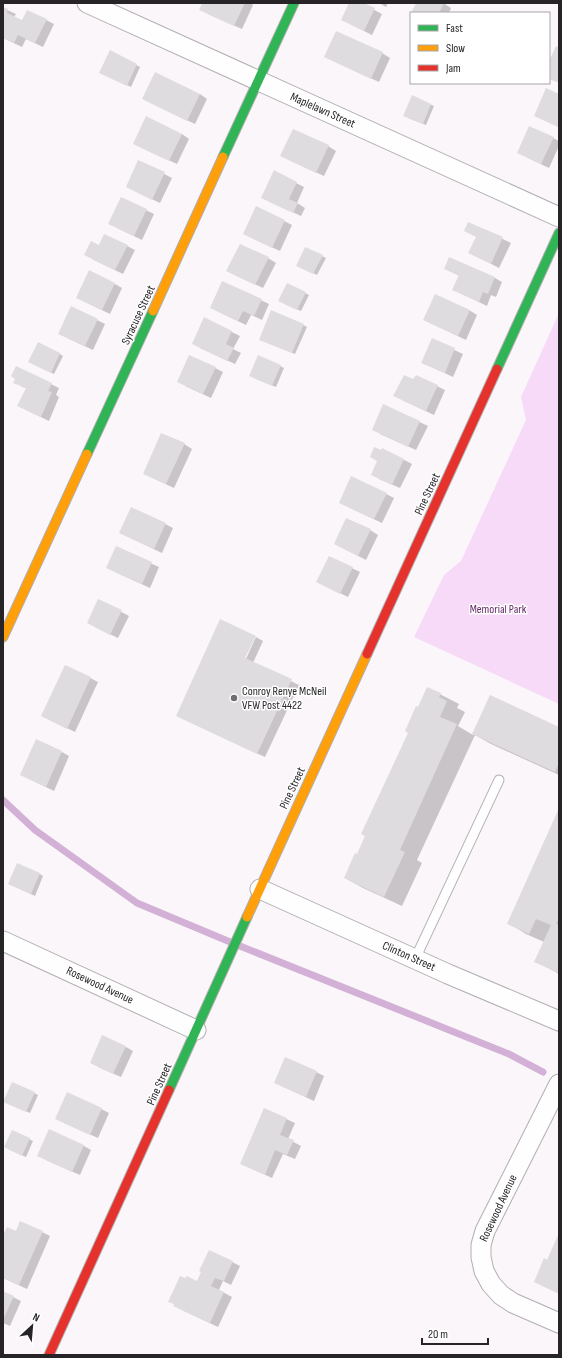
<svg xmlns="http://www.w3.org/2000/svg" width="562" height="1358" viewBox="0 0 562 1358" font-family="'Sofia Sans Condensed',sans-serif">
<rect width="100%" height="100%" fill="#faf6fa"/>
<!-- green -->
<polygon fill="#f7daf8" points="559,313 559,704 414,637 444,575 461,561 526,420 521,397"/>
<!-- shadow -->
<g fill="#0003">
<polygon points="203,3 251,3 253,5 242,29 208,14"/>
<polygon points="351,3 361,3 382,14 372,35 350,24"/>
<polygon points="379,3 388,3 386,7"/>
<polygon points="417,3 443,3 451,8 449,13 412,13"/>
<polygon points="3,8 16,14 14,17 23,22 46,20 54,24 43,47 26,39 22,47 3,38"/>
<polygon points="110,52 140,67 131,87 104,74"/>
<polygon points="382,53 390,58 379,82 325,57"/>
<polygon points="200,94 207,99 195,124 151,103"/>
<polygon points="412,97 434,106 426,125 408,118"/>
<polygon points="182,134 189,139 177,164 142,148"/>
<polygon points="553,138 559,141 559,146 549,168 526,157"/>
<polygon points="328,146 336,151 324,176 289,160"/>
<polygon points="139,161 172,178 160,203 135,191"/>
<polygon points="274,172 304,187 297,203 305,208 301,216 270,202"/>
<polygon points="121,198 154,214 142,240 117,228"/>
<polygon points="284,221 292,225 280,251 252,238"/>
<polygon points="469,223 511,243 499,268 470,253 477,237"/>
<polygon points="99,246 127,246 135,250 123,274 92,259"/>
<polygon points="322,256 326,258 317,275 301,267"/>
<polygon points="268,258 276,263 263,288 235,275"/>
<polygon points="445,269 495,278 502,282 496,297 491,295 487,306 454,290 460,276"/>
<polygon points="223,282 269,304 262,320 251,315 246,325 219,312"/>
<polygon points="115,284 122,288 110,314 85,302"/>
<polygon points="305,293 309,295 301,311 283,303"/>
<polygon points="469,310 477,315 466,340 424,320"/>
<polygon points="205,319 240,336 233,349 241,353 235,364 200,348"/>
<polygon points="97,320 105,324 93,350 67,338"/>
<polygon points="303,325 307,327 295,354 264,341"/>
<polygon points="433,340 463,354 453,377 423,363"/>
<polygon points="60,354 63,356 54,374 33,364"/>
<polygon points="280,366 284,368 276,387 254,378"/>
<polygon points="16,367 59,388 56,395 59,397 49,421 26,410 27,388 22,387"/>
<polygon points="215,368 223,372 211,398 185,386"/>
<polygon points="416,376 445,390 434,415 402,400"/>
<polygon points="384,405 428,426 416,450 380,434"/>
<polygon points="184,444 192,449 174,488 144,474"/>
<polygon points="383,449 412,464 400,488 379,479"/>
<polygon points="386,494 394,498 382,523 348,507"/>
<polygon points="165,524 173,528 162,553 120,533"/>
<polygon points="370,530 378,535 366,560 335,544"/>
<polygon points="117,548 159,567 150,588 115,572"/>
<polygon points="329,557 360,572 348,597 325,586"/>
<polygon points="99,600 129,616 118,638 95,627"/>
<polygon points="256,637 263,641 253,663 299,685 265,757 177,716 242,663 244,663"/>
<polygon points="66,666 98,682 75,732 42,716"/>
<polygon points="428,688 459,704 457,708 465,712 458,726 473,735 490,696 559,728 559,775 491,744 475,735 417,860 422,863 402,906 363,888 345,878 358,855"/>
<polygon points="62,752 69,756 54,791 21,775"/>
<polygon points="559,811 559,974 535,961 544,942 526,934 508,923"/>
<polygon points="40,874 43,876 35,896 9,884"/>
<polygon points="126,1047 133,1051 121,1077 98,1067"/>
<polygon points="316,1072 324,1076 314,1101 275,1083"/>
<polygon points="13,1083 38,1095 30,1113 8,1103"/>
<polygon points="101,1109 109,1113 98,1138 64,1123"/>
<polygon points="264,1109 295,1123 288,1139 301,1146 295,1159 283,1154 272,1178 242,1164"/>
<polygon points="12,1131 33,1141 26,1157 8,1149"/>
<polygon points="84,1146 91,1150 80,1175 46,1160"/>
<polygon points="16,1232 42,1232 50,1236 27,1289 3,1278 3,1238"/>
<polygon points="232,1262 240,1266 231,1285 223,1281 219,1290 232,1297 218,1327 182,1310 197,1282"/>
<polygon points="3,1292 21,1301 10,1326 3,1323"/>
</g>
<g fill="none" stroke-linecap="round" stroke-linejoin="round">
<!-- stream -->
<polyline stroke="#d3b0d5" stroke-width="7" points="3,800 35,830 137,903 235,944 509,1054 543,1072"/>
</g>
<!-- building -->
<g fill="#dfdcdf">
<polygon points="202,3 245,3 234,26 199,10"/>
<polygon points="349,3 364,3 375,8 364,31 341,20"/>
<polygon points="416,3 444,3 439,13 411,13"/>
<polygon points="3,7 8,9 7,13 22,20 27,10 47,19 35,43 18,35 14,43 3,38"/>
<polygon points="336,31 383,52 371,79 324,57"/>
<polygon points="556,46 559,48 559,83 549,79 549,61"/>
<polygon points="110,50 137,64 127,86 99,73"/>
<polygon points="155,72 200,94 187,121 142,99"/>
<polygon points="546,88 559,94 559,124 558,127 534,116"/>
<polygon points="412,95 431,104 423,124 403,116"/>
<polygon points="146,116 182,134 169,161 133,144"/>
<polygon points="529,126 554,137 541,164 517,153"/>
<polygon points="293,129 329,145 316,173 280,156"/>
<polygon points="138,160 165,172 152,200 126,187"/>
<polygon points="274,170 297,182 289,199 298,203 293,213 261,198"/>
<polygon points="121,197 147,209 134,236 108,224"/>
<polygon points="256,206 285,220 272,248 243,234"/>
<polygon points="468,222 503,237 491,264 468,253 476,237 464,231"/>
<polygon points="104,234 128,245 115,270 84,255 91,241 99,245"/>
<polygon points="240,244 269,257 255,285 226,271"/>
<polygon points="305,247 323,255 313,274 296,266"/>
<polygon points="449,257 495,277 488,294 483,292 479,302 452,290 459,275 444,269"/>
<polygon points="89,270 115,283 102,310 76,298"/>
<polygon points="222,281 262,299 254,316 243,311 238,321 210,308"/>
<polygon points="287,283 306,292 297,310 278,301"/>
<polygon points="435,294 470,310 458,336 423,320"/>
<polygon points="71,306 98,319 85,346 58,334"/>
<polygon points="271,310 304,324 292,353 259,340"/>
<polygon points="204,317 232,331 226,344 234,348 227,361 192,344"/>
<polygon points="432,338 455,348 445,373 421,363"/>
<polygon points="38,342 60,353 51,373 28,362"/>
<polygon points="189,355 216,367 203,394 177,382"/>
<polygon points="258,355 281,365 272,386 249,376"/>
<polygon points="16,366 52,383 48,391 52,392 41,417 17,406 26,388 13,383 15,379 11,376"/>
<polygon points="404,375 413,379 416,375 438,385 426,411 393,396"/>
<polygon points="383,404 420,421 408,447 372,430"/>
<polygon points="161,433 185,443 166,484 143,474"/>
<polygon points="374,447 381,450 382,448 404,459 392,485 371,475 377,461 370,457"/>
<polygon points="351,476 387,493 374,519 339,503"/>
<polygon points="131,507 166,523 154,549 119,533"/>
<polygon points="346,518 371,529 358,556 334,544"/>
<polygon points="116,546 152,562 142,584 106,568"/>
<polygon points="329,556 353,567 340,594 316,582"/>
<polygon points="98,599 122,610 110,635 87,623"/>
<polygon points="220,619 256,636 245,658 292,679 257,754 176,716"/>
<polygon points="65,665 91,677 67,729 41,716"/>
<polygon points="427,687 441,693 439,697 447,701 440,717 457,724 400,850 405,852 384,897 344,878 355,853 357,854 365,836 361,834 408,733 405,731 416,706 418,707"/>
<polygon points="490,695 559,727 559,763 555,772 472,734"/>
<polygon points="36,739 62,751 46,787 20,775"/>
<polygon points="559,808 559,918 556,924 559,925 559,973 534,962 551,925 536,919 529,934 507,924"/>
<polygon points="17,863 40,873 31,894 8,884"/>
<polygon points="102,1035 126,1046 113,1074 90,1063"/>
<polygon points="285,1057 317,1071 306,1097 274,1083"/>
<polygon points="12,1082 35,1092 26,1112 3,1102"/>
<polygon points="67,1092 102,1108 90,1135 55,1119"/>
<polygon points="264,1108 287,1118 280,1135 294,1140 287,1155 275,1150 265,1175 240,1164"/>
<polygon points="49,1129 84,1145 72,1172 37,1156"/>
<polygon points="12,1130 30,1138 22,1156 4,1147"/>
<polygon points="20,1221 43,1231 19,1285 3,1278 3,1235 7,1227 16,1231"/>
<polygon points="559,1233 559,1294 534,1282 544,1258 547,1260"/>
<polygon points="209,1250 233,1261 224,1281 215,1278 211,1286 224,1292 210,1323 173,1306 174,1304 168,1302 180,1276 185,1278 187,1276 197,1281 201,1272 199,1271"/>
<polygon points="3,1291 14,1296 3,1320"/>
</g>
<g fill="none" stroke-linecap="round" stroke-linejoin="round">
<!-- lane casing -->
<g stroke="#b2afb2" stroke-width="11">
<polyline id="lane" points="415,959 499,780"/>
</g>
<!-- street casing -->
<g stroke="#b2afb2" stroke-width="21">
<g id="street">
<polyline points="87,3 559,217"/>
<polyline points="260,889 448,974 559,1021"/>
<polyline points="3,941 196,1030"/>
<polyline points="559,1084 485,1231 481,1245 481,1257 484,1271 491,1284 501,1295 513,1303 559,1323"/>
</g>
</g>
<!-- fast casing -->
<g stroke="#b2afb2" stroke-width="11">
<g id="fast">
<polyline points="223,157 294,3"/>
<polyline points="497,369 559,233"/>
<polyline points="87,454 153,311"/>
<polyline points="169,1090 247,917"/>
</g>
</g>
<!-- slow casing -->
<g stroke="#b2afb2" stroke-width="11">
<g id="slow">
<polyline points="153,311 223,157"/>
<polyline points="3,637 87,454"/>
<polyline points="247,917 367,654"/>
</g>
</g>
<!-- jam casing -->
<g stroke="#b2afb2" stroke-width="11">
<g id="jam">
<polyline points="367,654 497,369"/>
<polyline points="49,1355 169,1090"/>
</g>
</g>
<!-- lane -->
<use href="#lane" stroke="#fefefe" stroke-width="9"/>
<!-- street -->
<use href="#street" stroke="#fefefe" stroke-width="19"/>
<!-- fast -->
<use href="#fast" stroke="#30b455" stroke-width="9"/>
<!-- slow -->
<use href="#slow" stroke="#ff9f0a" stroke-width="9"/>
<!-- jam -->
<use href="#jam" stroke="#e5322d" stroke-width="9"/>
</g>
<!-- markers -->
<circle fill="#716e71" stroke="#fff" stroke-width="1.5" cx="234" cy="698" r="4"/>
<g text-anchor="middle" stroke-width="3" stroke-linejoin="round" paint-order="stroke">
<!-- street labels -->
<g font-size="12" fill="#272427" stroke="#fff">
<text transform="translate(323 110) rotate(24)" y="4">Maplelawn Street</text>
<text transform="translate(138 315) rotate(-65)" y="4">Syracuse Street</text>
<text transform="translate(427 494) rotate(-65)" y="4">Pine Street</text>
<text transform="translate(292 788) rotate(-65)" y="4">Pine Street</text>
<text transform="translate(409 956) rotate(24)" y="4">Clinton Street</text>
<text transform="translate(100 985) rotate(25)" y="4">Rosewood Avenue</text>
<text transform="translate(159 1084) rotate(-66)" y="4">Pine Street</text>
<text transform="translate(498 1208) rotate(-65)" y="4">Rosewood Avenue</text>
</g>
<!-- park labels -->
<g font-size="12" fill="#632968" stroke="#fff">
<text x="498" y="613">Memorial Park</text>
</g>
<!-- poi labels -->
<g font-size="12" fill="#272427" stroke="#fff" text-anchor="start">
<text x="242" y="695">Conroy Renye McNeil<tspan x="242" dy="14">VFW Post 4422</tspan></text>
</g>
</g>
<!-- border -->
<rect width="562" height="1358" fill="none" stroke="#272427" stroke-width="8"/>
<!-- legend -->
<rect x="410" y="12" width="140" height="72" fill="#ffffff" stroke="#a9a7a9"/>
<rect x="418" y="25" width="20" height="6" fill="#30b455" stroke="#a9a7a9"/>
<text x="446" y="32" font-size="12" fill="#272427">Fast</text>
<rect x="418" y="45" width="20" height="6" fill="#ff9f0a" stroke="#a9a7a9"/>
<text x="446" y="52" font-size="12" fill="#272427">Slow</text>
<rect x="418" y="65" width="20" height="6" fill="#e5322d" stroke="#a9a7a9"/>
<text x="446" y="72" font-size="12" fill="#272427">Jam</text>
<!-- north arrow -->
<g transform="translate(32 1326) rotate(26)" stroke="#ffffff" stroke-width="3" paint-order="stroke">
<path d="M0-3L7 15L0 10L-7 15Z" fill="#272427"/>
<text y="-6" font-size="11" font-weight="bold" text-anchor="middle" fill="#272427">N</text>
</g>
<!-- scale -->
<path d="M422 1338v6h66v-6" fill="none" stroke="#272427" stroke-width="2"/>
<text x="428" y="1338" font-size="12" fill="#272427" stroke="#ffffff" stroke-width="3" paint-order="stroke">20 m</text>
</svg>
